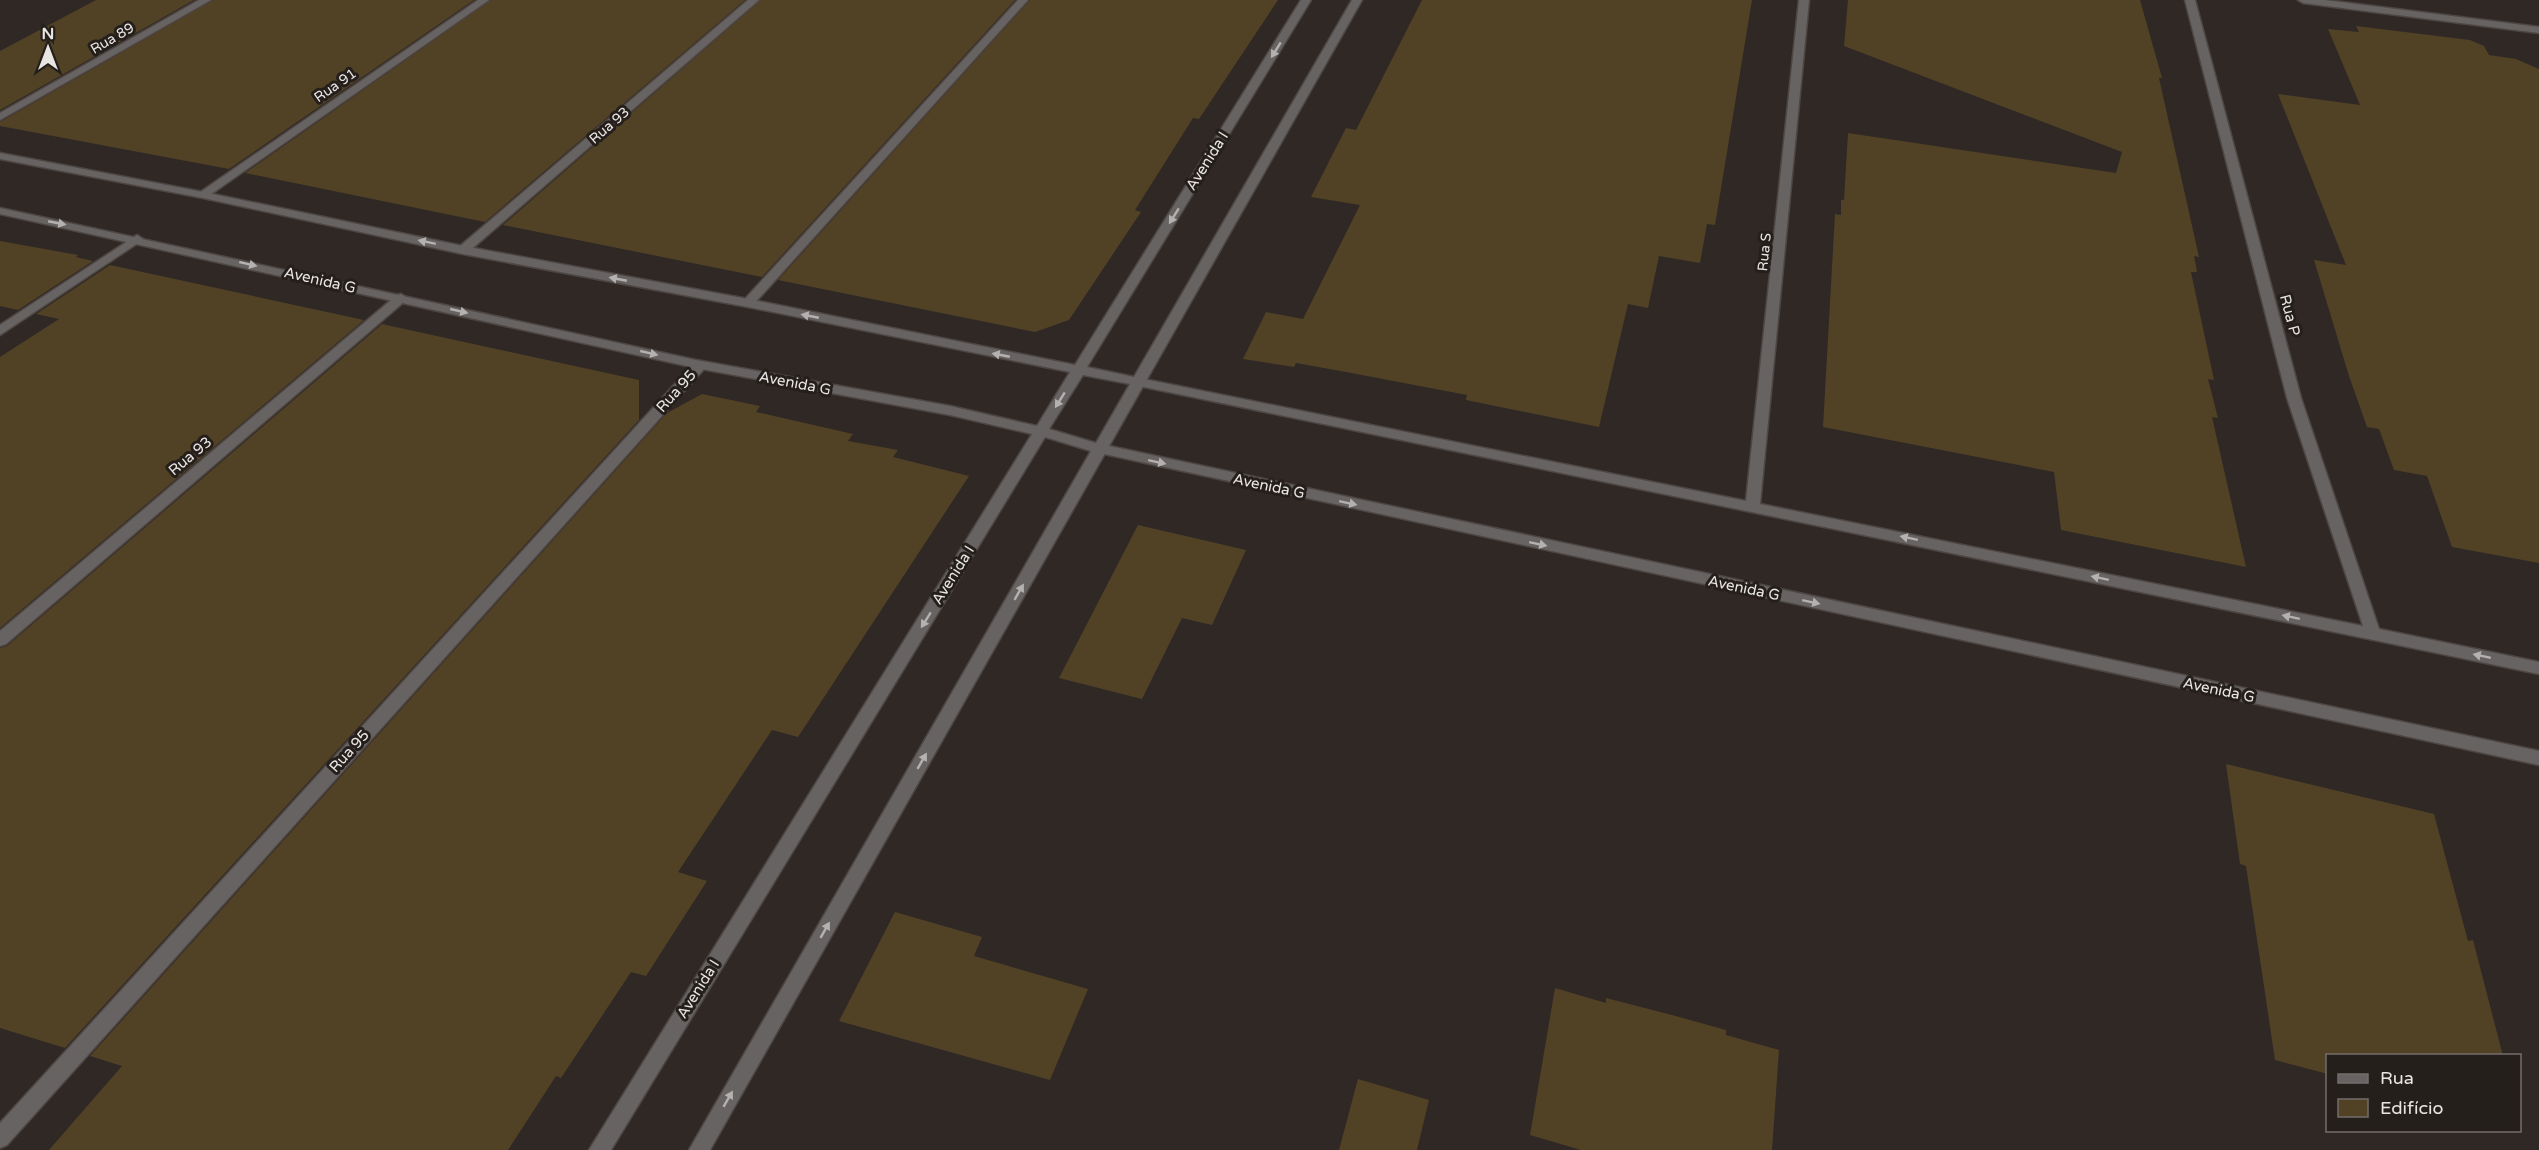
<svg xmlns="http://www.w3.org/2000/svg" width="2539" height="1150" viewBox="0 0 2539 1150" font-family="'Varela Round',sans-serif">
<rect width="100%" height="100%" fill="#2f2825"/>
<!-- building -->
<g fill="#514226">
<polygon points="96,0 194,0 0,110 0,51"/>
<polygon points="213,0 474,0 229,169 0,126 0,122"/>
<polygon points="491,0 745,0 485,222 245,173"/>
<polygon points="761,0 1015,0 762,277 503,225"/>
<polygon points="1030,0 1278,0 1199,119 1193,118 1135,210 1141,212 1069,320 1035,332 778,280"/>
<polygon points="1422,0 1752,0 1715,225 1707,224 1700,263 1659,256 1648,308 1628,304 1599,427 1466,400 1467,395 1346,372 1296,363 1294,367 1243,359 1266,312 1303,319 1360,205 1311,197 1346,128 1356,130"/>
<polygon points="1848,0 2140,0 2162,78 2159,78 2199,257 2194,256 2197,272 2191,272 2214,380 2208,379 2218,418 2212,417 2246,567 2061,530 2054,472 1823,427 1835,214 1841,215 1841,200 1844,200 1848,133 2116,173 2122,152 1844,46"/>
<polygon points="2356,26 2470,40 2484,46 2489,55 2516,59 2539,69 2539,563 2452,547 2427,476 2394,470 2379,429 2367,427 2349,376 2314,260 2346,265 2278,94 2360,105 2328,29 2359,32"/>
<polygon points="0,241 78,255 76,257 93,261 18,310 0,306"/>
<polygon points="110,265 364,320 0,628 0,357 59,319 36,314"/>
<polygon points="382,324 639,380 639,420 65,1048 0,1028 0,648 7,646"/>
<polygon points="702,394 760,406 756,412 853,434 848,441 898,450 893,457 969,476 798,737 772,730 678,872 707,881 646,976 631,972 561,1078 556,1076 508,1150 49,1150 122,1066 90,1056 667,413"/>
<polygon points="1138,525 1246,550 1212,625 1182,618 1142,699 1059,678"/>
<polygon points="2226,764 2434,814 2468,941 2473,940 2503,1056 2328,1056 2328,1074 2275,1060 2246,866 2240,864"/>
<polygon points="895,912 982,937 974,956 1088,989 1050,1080 839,1021"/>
<polygon points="1555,988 1606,1003 1606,998 1672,1015 1726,1030 1726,1035 1779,1050 1772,1150 1581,1150 1530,1135"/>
<polygon points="1358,1079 1429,1100 1417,1150 1339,1150"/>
</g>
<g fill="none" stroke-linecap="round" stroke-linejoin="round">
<!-- minor casing -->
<g stroke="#4d4643" stroke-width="3">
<g id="minor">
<polygon points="199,0 211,0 0,120 0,113"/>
<polygon points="478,0 489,0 207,197 199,197 199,193"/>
<polygon points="748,0 759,0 467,253 459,253 459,247"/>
<polygon points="1018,0 1028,0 752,306 744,306 742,303 744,300"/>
<polygon points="1799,0 1809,0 1760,504 2363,626 2287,398 2185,0 2195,0 2301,398 2379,629 2539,662 2539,674 1139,386 1132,382 1139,378 1746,501"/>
<polygon points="2298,0 2325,0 2539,27 2539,33 2303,3"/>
<polygon points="137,235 143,239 141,241 0,335 0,325"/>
<polygon points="401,294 407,298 405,301 6,644 0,646 0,631 397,295"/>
<polygon points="700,361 706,365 705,368 7,1145 0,1148 0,1123 695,362"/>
<polygon points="1100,444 2539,751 2539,765 1095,452 1093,449"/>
</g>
</g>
<!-- tertiary casing -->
<g stroke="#4d4643" stroke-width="3">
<path id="tertiary" d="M 1301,0 L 1311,0 L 1087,367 L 1134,377 L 1352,0 L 1362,0 L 710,1150 L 689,1150 L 1091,451 L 1045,437 L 611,1150 L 589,1150 L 1032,434 L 950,415 L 696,368 L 0,214 L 0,208 L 696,360 L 950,406 L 1037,426 L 1070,372 L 748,307 L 463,254 L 203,198 L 0,159 L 0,153 L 203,192 L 463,246 L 748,299 L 1075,365 ZM 1083,375 L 1130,384 L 1096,443 L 1049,429 Z"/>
</g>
<!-- minor -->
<use href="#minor" fill="#676363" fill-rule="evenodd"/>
<!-- tertiary -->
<use href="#tertiary" fill="#676363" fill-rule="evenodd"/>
</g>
<!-- one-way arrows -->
<defs><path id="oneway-solid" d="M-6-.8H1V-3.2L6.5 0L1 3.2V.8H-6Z" transform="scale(1.5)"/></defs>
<g fill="#b5b1b0">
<use href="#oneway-solid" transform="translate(1276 50) rotate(122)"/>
<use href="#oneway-solid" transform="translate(1174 216) rotate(122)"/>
<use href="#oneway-solid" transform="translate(57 223) rotate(11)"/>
<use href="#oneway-solid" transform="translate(427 242) rotate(-168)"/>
<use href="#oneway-solid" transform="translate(248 264) rotate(13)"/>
<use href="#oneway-solid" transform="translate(618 279) rotate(-169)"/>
<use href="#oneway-solid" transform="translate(459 311) rotate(13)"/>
<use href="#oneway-solid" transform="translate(810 316) rotate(-169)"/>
<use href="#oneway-solid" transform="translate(649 353) rotate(13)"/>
<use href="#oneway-solid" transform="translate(1001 355) rotate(-169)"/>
<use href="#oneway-solid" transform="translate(1060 400) rotate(122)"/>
<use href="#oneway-solid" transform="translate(1157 462) rotate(12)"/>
<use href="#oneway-solid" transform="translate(1348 503) rotate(12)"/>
<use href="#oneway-solid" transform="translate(1909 538) rotate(-168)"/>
<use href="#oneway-solid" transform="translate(1538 544) rotate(12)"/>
<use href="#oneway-solid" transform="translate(2100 578) rotate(-168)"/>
<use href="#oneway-solid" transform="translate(1019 592) rotate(-60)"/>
<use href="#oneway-solid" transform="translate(1811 602) rotate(12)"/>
<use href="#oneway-solid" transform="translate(2291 617) rotate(-168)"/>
<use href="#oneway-solid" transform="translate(926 620) rotate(122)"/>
<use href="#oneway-solid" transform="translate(2482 656) rotate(-168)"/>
<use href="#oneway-solid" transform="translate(922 761) rotate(-60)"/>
<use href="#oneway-solid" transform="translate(825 930) rotate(-60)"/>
<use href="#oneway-solid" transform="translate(728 1099) rotate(-60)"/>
</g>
<g text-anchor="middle" stroke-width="6" stroke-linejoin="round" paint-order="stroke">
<!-- far-street labels -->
<g font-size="14" fill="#e9e5e3" stroke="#251f1c">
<text transform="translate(112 38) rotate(-30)" y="5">Rua 89</text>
<text transform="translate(335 85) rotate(-35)" y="5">Rua 91</text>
<text transform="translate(609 125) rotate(-41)" y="5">Rua 93</text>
<text transform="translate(1764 252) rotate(-84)" y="5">Rua S</text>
</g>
<!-- street labels -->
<g font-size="15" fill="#e9e5e3" stroke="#251f1c">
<text transform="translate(1207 161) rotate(-58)" y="5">Avenida I</text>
<text transform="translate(320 280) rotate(13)" y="5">Avenida G</text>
<text transform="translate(2290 315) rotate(75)" y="5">Rua P</text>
<text transform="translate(795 383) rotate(11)" y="5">Avenida G</text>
<text transform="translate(676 391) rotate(-48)" y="5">Rua 95</text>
<text transform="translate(190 456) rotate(-40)" y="5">Rua 93</text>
<text transform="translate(1269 486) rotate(12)" y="5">Avenida G</text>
<text transform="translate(953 575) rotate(-58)" y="5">Avenida I</text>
<text transform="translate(1744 588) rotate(12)" y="5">Avenida G</text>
<text transform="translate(2219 690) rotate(12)" y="5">Avenida G</text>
<text transform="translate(349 751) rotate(-48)" y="5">Rua 95</text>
<text transform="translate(698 989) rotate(-58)" y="5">Avenida I</text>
</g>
</g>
<!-- legend -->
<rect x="2326" y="1054" width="195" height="78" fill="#251f1c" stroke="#736e6c" stroke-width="1.5"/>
<rect x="2338" y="1074" width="30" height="9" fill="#676363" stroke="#736e6c" stroke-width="1.5"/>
<text x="2380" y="1084" font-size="18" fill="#e9e5e3">Rua</text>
<rect x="2338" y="1099" width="30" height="18" fill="#514226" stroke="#736e6c" stroke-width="1.5"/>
<text x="2380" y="1114" font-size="18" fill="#e9e5e3">Edifício</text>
<!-- north arrow -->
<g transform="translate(48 48)" stroke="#251f1c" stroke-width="4.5" paint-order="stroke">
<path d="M0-4.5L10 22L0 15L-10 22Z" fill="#e9e5e3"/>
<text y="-9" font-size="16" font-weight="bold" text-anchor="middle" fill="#e9e5e3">N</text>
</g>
</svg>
